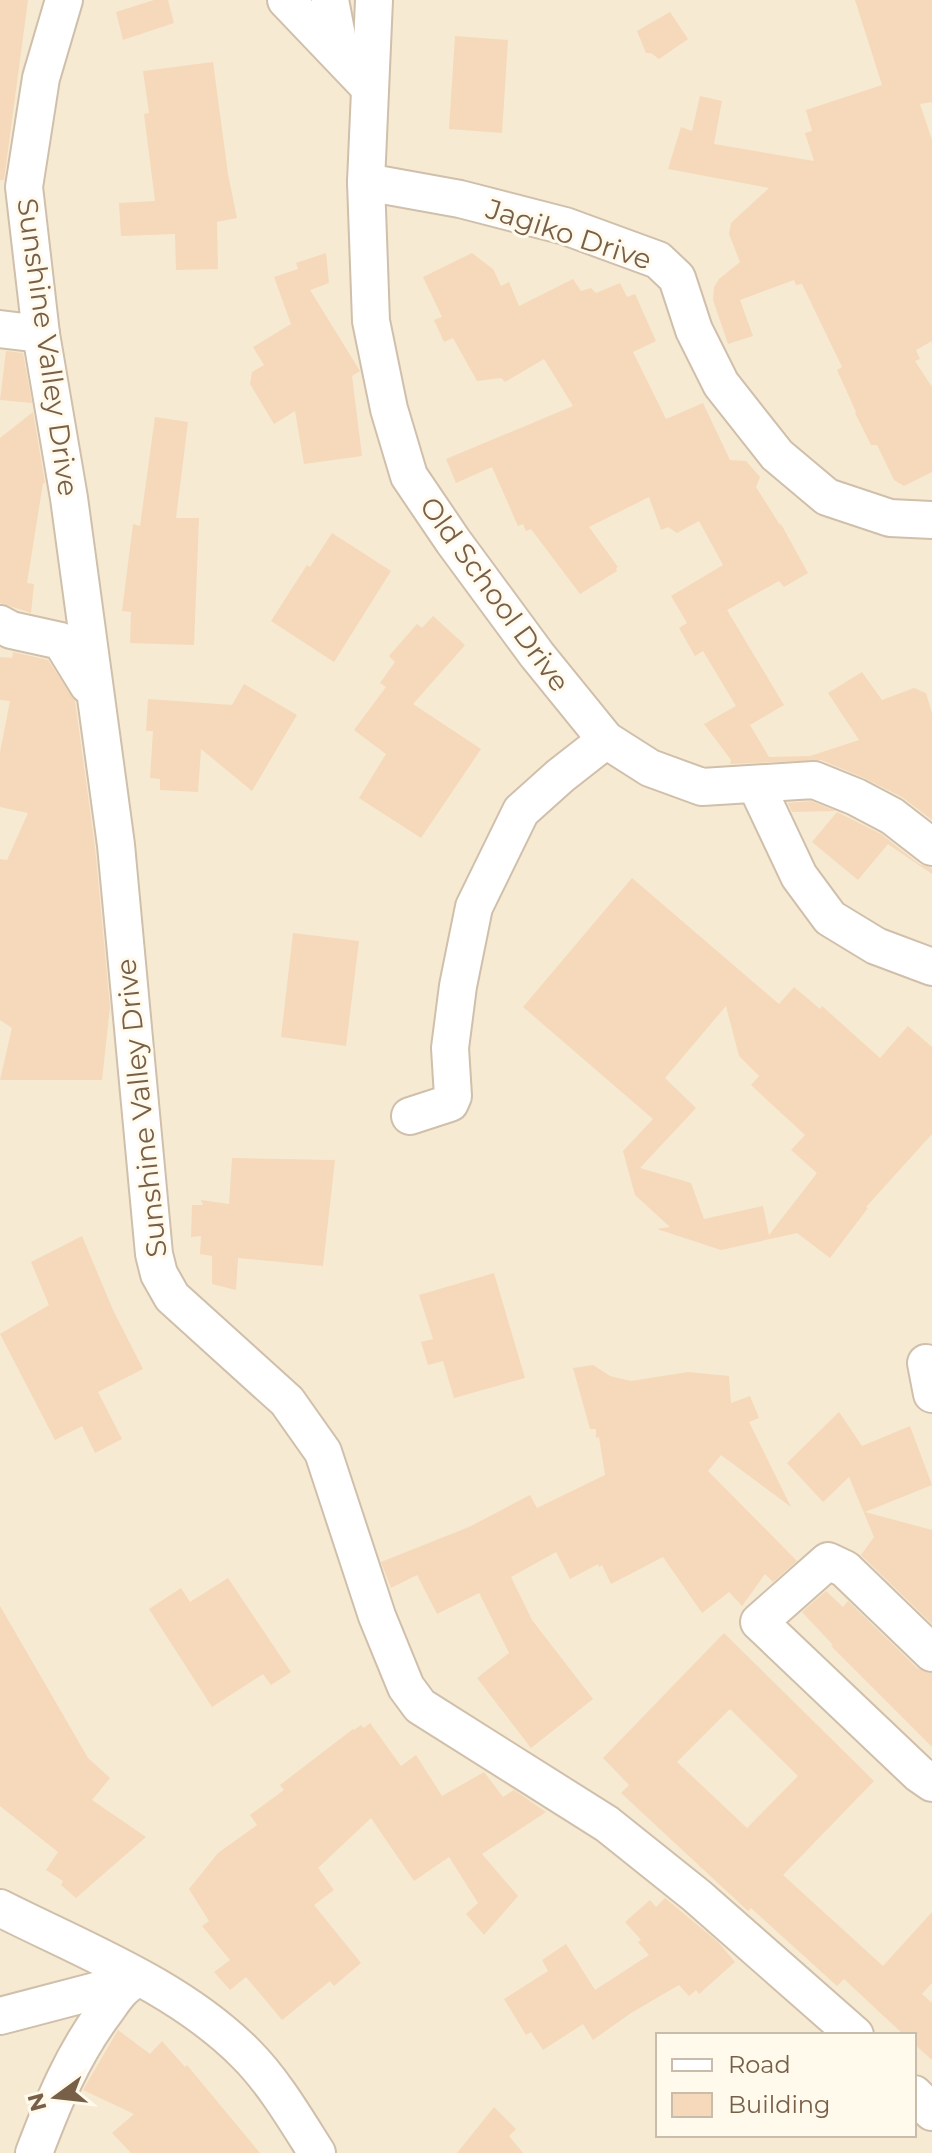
<svg xmlns="http://www.w3.org/2000/svg" width="932" height="2153" viewBox="0 0 932 2153" font-family="Montserrat,sans-serif">
<rect width="100%" height="100%" fill="#fef7e4"/>
<!-- residential -->
<path fill="#f6ead2" fill-rule="evenodd" d="M 0,0 L 932,0 L 932,2153 L 0,2153 ZM 658,2035 L 914,2035 L 914,2135 L 658,2135 Z"/>
<!-- building -->
<g fill="#f5d9ba" fill-rule="evenodd">
<polygon points="0,0 28,0 4,180 0,180"/>
<polygon points="154,0 168,0 174,23 123,40 116,12"/>
<polygon points="855,0 932,0 932,102 920,104 932,140 932,341 916,350 920,359 915,361 932,387 932,472 904,486 894,480 877,445 871,445 855,413 856,412 837,370 842,367 802,284 796,285 794,280 740,300 753,336 728,344 713,300 714,287 719,279 740,262 729,234 731,223 769,188 668,169 681,127 692,131 700,96 722,101 714,144 814,161 805,133 812,131 806,110 882,85"/>
<polygon points="670,12 688,39 659,59 651,53 646,53 637,31"/>
<polygon points="455,36 508,40 502,133 449,129"/>
<polygon points="213,62 228,174 237,218 217,222 218,269 176,270 175,234 121,236 119,203 155,201 144,114 149,113 143,71"/>
<polygon points="326,253 329,283 310,290 360,371 352,376 362,456 304,464 295,411 274,424 250,384 252,372 264,365 253,347 291,324 274,277 298,269 296,263"/>
<polygon points="472,253 493,269 501,286 509,282 519,306 573,279 581,291 591,288 596,293 620,283 627,297 635,294 656,341 633,352 666,419 703,403 730,460 746,461 760,477 756,487 780,525 781,524 808,573 784,587 779,581 727,610 784,705 750,725 769,757 810,756 859,740 828,693 862,672 882,700 914,688 926,693 932,713 932,820 902,797 864,778 821,760 730,764 731,760 704,724 736,706 703,651 695,656 679,628 687,623 671,596 723,565 699,521 677,533 668,527 661,530 649,497 589,527 618,567 616,568 617,571 580,594 531,529 526,531 523,524 518,526 492,467 456,483 446,459 573,406 544,359 505,382 501,378 477,381 453,338 444,342 434,320 442,317 423,277"/>
<polygon points="6,351 23,353 32,403 0,400"/>
<polygon points="33,412 45,483 43,483 27,583 34,584 31,613 0,603 0,438"/>
<polygon points="155,417 188,422 176,518 199,518 194,645 130,643 131,612 122,611 133,524 140,526"/>
<polygon points="332,533 391,571 334,662 271,621 307,565 310,567"/>
<polygon points="433,616 465,645 413,704 481,749 421,838 359,798 386,754 354,730 386,687 380,683 395,662 389,656 417,624 422,628"/>
<polygon points="13,652 48,660 75,701 95,847 110,1007 102,1080 0,1080 12,1028 0,1020 0,859 7,860 28,813 0,807 0,752 10,701 0,700 0,657 12,658"/>
<polygon points="244,684 297,715 252,791 201,749 198,792 160,790 160,779 150,778 153,731 146,731 148,699 232,705"/>
<polygon points="811,801 836,811 792,812 788,803"/>
<polygon points="837,812 881,834 919,864 932,868 932,874 888,844 858,880 812,842"/>
<path d="M 632,878 L 779,1004 L 794,987 L 820,1009 L 822,1006 L 880,1058 L 908,1026 L 932,1047 L 932,1134 L 866,1207 L 868,1208 L 830,1258 L 797,1233 L 721,1250 L 657,1229 L 670,1227 L 635,1195 L 623,1151 L 653,1119 L 523,1007 ZM 726,1006 L 739,1056 L 759,1076 L 751,1085 L 805,1135 L 791,1150 L 817,1173 L 769,1235 L 763,1206 L 704,1219 L 691,1183 L 640,1168 L 696,1108 L 665,1078 Z"/>
<polygon points="293,933 359,941 346,1046 281,1037"/>
<polygon points="232,1158 335,1160 323,1266 238,1258 236,1290 212,1284 212,1256 200,1254 201,1236 191,1237 192,1205 203,1205 201,1200 229,1204"/>
<polygon points="82,1236 113,1310 143,1369 98,1392 122,1439 95,1453 82,1426 55,1440 0,1334 49,1305 31,1262"/>
<polygon points="494,1273 525,1378 454,1398 443,1361 428,1365 421,1342 433,1339 419,1295"/>
<polygon points="593,1365 610,1376 631,1381 688,1372 729,1376 731,1403 750,1396 759,1418 749,1422 791,1507 721,1455 708,1471 797,1561 773,1582 765,1574 742,1606 729,1592 702,1613 663,1557 611,1584 602,1565 599,1567 598,1564 570,1579 556,1552 511,1577 532,1620 593,1699 531,1748 477,1678 509,1653 479,1593 437,1614 417,1575 391,1588 381,1562 469,1527 530,1495 537,1508 605,1475 599,1437 596,1438 596,1429 590,1429 573,1368"/>
<polygon points="839,1412 862,1446 910,1426 932,1485 865,1512 932,1530 932,1624 861,1555 874,1537 849,1477 823,1502 787,1463"/>
<polygon points="228,1578 291,1672 271,1685 263,1674 212,1707 149,1609 181,1588 190,1602"/>
<polygon points="826,1591 843,1607 848,1601 917,1668 932,1673 932,1747 831,1646 833,1645 802,1612"/>
<polygon points="0,1606 88,1758 110,1778 92,1800 146,1837 76,1898 61,1885 63,1881 46,1870 58,1852 0,1806"/>
<path d="M 724,1633 L 874,1781 L 783,1875 L 883,1966 L 932,1912 L 932,1983 L 922,1994 L 932,2003 L 932,2060 L 914,2044 L 914,2035 L 904,2035 L 844,1979 L 837,1986 L 751,1908 L 748,1911 L 621,1793 L 629,1785 L 603,1758 ZM 730,1709 L 798,1776 L 747,1828 L 677,1762 Z"/>
<polygon points="370,1723 401,1766 416,1755 442,1796 484,1772 503,1797 514,1790 546,1812 482,1854 518,1896 484,1935 466,1914 478,1903 449,1857 414,1881 371,1818 318,1868 334,1890 314,1905 361,1963 334,1986 330,1981 282,2020 246,1977 230,1990 214,1972 230,1960 202,1926 209,1921 189,1889 218,1853 257,1825 250,1815 284,1790 280,1785 353,1729 354,1730 361,1725 364,1728"/>
<polygon points="665,1898 718,1942 735,1962 699,1994 696,1990 689,1996 679,1985 631,2013 593,2040 583,2024 543,2050 531,2032 526,2035 504,1999 548,1971 542,1960 566,1944 595,1990 649,1955 638,1942 641,1940 625,1922 650,1900 656,1907"/>
<polygon points="118,2030 150,2054 162,2041 185,2067 187,2065 260,2153 131,2153 112,2133 134,2114 83,2090"/>
<polygon points="494,2107 516,2129 509,2136 523,2153 457,2153"/>
</g>
<g fill="none" stroke-linecap="round" stroke-linejoin="round">
<!-- minor casing -->
<g stroke="#d0bfaa" stroke-width="40">
<g id="minor">
<polyline points="64,0 41,78 24,187 41,334 69,498 116,845 154,1254 159,1274 172,1297 287,1401 323,1452 377,1616 406,1687 420,1706 607,1824 697,1896 855,2035"/>
<polyline points="286,0 369,87"/>
<polyline points="330,0 341,57"/>
<polyline points="374,0 366,182 371,321 389,409 409,476 453,541 537,655 606,740 650,768 702,787 814,780 856,797 892,816 932,847"/>
<polyline points="366,182 460,199 565,226 658,260 677,278 694,330 721,384 777,455 827,497 890,518 932,520"/>
<polyline points="0,329 41,334"/>
<polyline points="0,624 11,630 61,641 88,685"/>
<polyline points="756,785 799,876 830,918 876,946 932,967"/>
<polyline points="410,1116 450,1103 453,1096 450,1048 458,986 474,907 521,811 560,776 606,740"/>
<polyline points="926,1363 932,1394"/>
<polyline points="932,1653 845,1569 828,1561 759,1622 919,1774 932,1783"/>
<path d="M 0,1908 C 83,1950 180,1987 246,2054 C 274,2082 296,2120 317,2153"/>
<polyline points="0,2016 126,1983"/>
<polyline points="914,2094 932,2112"/>
<path d="M 34,2153 C 53,2103 72,2056 104,2013 C 115,1998 122,1985 139,1978"/>
</g>
</g>
<!-- minor -->
<use href="#minor" stroke="#fff" stroke-width="36"/>
</g>
<g text-anchor="middle" stroke-width="6" stroke-linejoin="round" paint-order="stroke">
<!-- street labels -->
<g font-size="28" fill="#785f48" stroke="#fffaec">
<text transform="translate(569 234) rotate(18)" y="10">Jagiko Drive</text>
<text transform="translate(48 347) rotate(82)" y="10">Sunshine Valley Drive</text>
<text transform="translate(495 594) rotate(54)" y="10">Old School Drive</text>
<text transform="translate(141 1108) rotate(-96)" y="10">Sunshine Valley Drive</text>
</g>
</g>
<!-- legend -->
<rect x="656" y="2033" width="260" height="104" fill="#fffaec" stroke="#c9bcaa" stroke-width="2"/>
<rect x="672" y="2059" width="40" height="12" fill="#ffffff" stroke="#c9bcaa" stroke-width="2"/>
<text x="728" y="2073" font-size="24" fill="#785f48">Road</text>
<rect x="672" y="2093" width="40" height="24" fill="#f5d9ba" stroke="#c9bcaa" stroke-width="2"/>
<text x="728" y="2113" font-size="24" fill="#785f48">Building</text>
<!-- north arrow -->
<g transform="translate(56 2097) rotate(255)" stroke="#fffaec" stroke-width="6" paint-order="stroke">
<path d="M0-6L14 30L0 20L-14 30Z" fill="#785f48"/>
<text y="-12" font-size="22" font-weight="bold" text-anchor="middle" fill="#785f48">N</text>
</g>
</svg>
